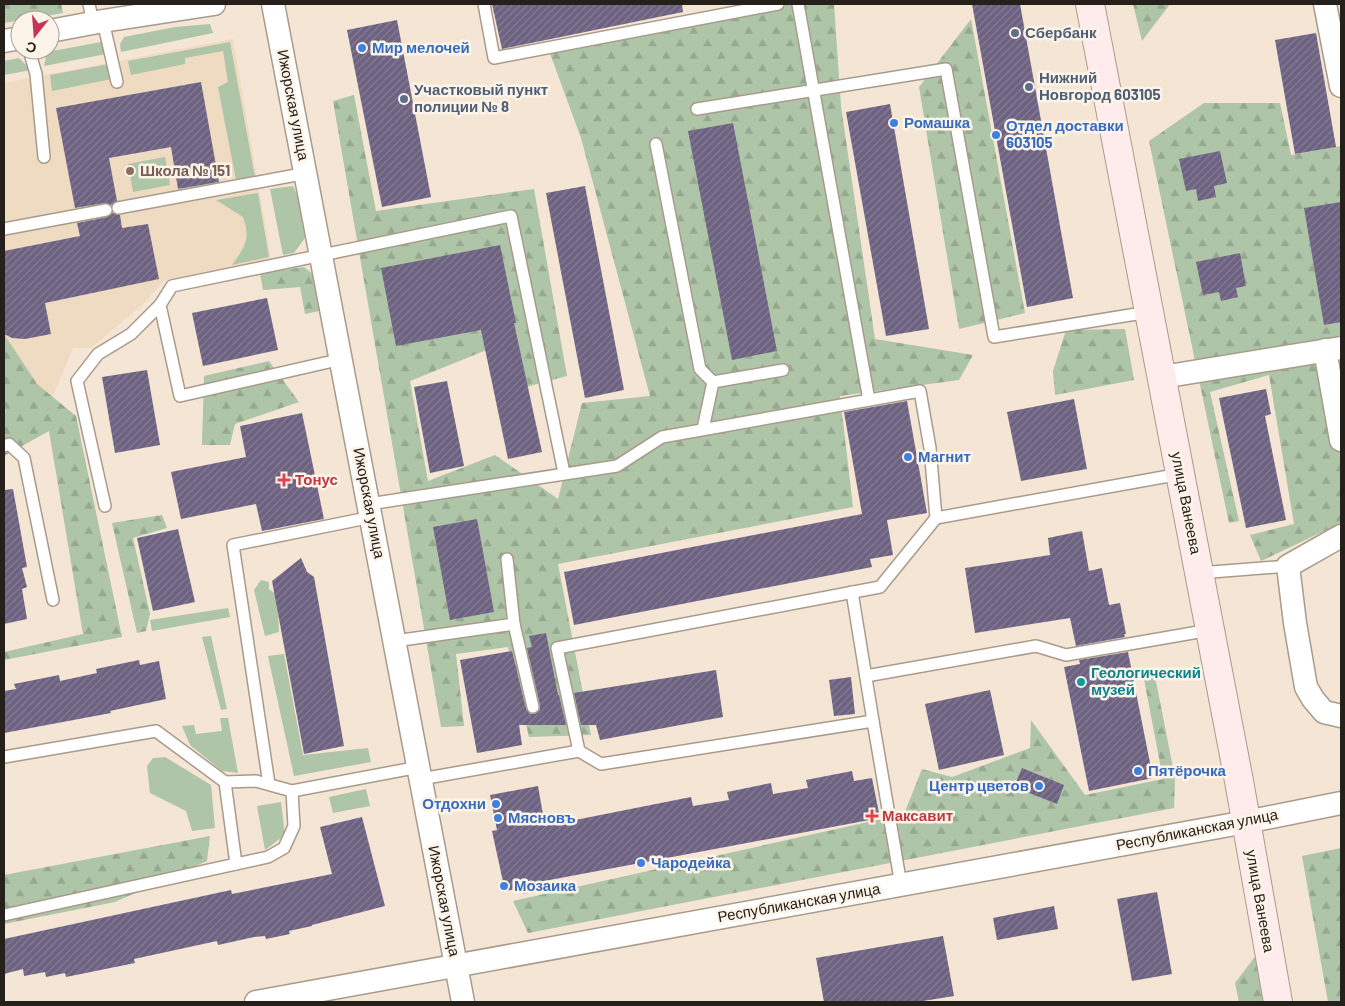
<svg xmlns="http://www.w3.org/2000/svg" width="1345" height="1006" viewBox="0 0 1345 1006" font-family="Barlow,sans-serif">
<defs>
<pattern id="forest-firs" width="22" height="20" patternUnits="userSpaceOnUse" patternTransform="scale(1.25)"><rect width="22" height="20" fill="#aec5a8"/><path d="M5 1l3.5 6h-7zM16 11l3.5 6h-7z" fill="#96a990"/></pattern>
<pattern id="building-hatch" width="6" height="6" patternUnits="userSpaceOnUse" patternTransform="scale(1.25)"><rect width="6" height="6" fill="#6e6282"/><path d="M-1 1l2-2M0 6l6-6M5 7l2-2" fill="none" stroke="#867d93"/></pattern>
</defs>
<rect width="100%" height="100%" fill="#f5e5d4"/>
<!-- built -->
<polygon fill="#efdac2" points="233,39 271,259 164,281 142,305 91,348 73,348 53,396 34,419 4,432 4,83"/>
<!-- green -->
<g fill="#aec5a8">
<polygon points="210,24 213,33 121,52 120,44 124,37 175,27"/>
<polygon points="101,42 106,54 44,66 47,52"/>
<polygon points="230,42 255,177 236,180 218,87 228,82 223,51 185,58 185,64 131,75 128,61"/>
<polygon points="19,58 31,70 4,75 4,61"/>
<polygon points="109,64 112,79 52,91 50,75"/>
<polygon points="165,157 170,185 133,192 128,164"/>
<polygon points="293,186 298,197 305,238 294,253 283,255 270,189"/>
<path d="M 258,193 L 269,257 L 232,265 C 245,247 251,239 243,217 L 216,200 Z"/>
<polygon points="261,580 269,582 269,589 277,595 279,632 265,636 254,590"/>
<polygon points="228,608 230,617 152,631 150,620"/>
<polygon points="211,636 227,709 221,710 202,637"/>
<polygon points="284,654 303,755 368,748 371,762 294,776 268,656"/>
<polygon points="220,718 228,718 238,773 222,771 190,745 182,726 194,725 196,734 222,731"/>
<polygon points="165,757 211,785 215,828 192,831 186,811 150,793 147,766 153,758"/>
<polygon points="366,789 370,806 333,813 329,797"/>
<polygon points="281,802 285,835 265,850 257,806"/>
</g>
<!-- forest -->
<g fill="url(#forest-firs)">
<polygon points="4,4 61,4 63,13 4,23"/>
<polygon points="778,4 834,4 841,106 875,339 973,355 959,380 840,396 853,507 558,564 591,735 529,737 508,647 456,654 464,726 441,727 333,101 354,95 376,211 534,189 567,376 526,387 511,340 410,381 428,481 495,455 558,499 582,403 650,396 581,138 548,48"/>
<polygon points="1133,4 1170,4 1142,41"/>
<polygon points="971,19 1025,313 959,329 919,87"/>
<polygon points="1204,103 1280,103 1291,155 1341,146 1341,523 1261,561 1250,535 1294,524 1269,375 1210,392 1239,521 1229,523 1149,141"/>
<polygon points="304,267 314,275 324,310 305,314 300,287 263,290 260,273"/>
<polygon points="1125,329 1134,380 1055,395 1053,371 1066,330"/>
<polygon points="4,334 37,384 76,416 122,637 4,660 4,652 83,634 49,431 4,456 4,413 6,411 4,407"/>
<polygon points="269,361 299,402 235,424 230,445 202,445 204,376"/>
<polygon points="162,515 167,528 133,538 150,614 146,631 137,633 112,523"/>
<polygon points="1155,676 1175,778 1174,808 528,933 513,901 904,814 922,769 952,777 1030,748 1031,720 1085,795 1163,779 1144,679"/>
<polygon points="210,836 207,861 115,902 4,924 4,875"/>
<polygon points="1341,848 1341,1002 1328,1002 1302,856"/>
<polygon points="1257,954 1265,1002 1239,1002 1235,983"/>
</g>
<!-- building -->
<g fill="url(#building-hatch)">
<polygon points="492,4 682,4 683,12 502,49"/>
<polygon points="972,4 1020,4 1073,298 1027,307"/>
<polygon points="397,20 431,197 382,207 347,30"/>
<polygon points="1316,33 1336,147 1295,154 1275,40"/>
<polygon points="201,82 219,182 178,189 171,147 109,158 117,201 111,205 105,203 75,208 56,108"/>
<polygon points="890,104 929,329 886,336 846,112"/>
<polygon points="733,123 777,351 732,360 688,131"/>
<polygon points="1220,151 1227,183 1214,186 1216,197 1198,201 1196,189 1186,191 1179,159"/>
<polygon points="585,186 624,390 585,398 546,193"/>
<polygon points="1341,202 1341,322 1324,325 1304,208"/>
<polygon points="113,213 120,215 122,228 148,224 159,279 45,303 51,334 25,339 12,338 4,334 4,251 80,236 77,223 107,217"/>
<polygon points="500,245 516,323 514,323 542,452 508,459 481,330 396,346 381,268"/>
<polygon points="1240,253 1246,286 1236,288 1238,297 1221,301 1219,292 1203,295 1196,262"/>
<polygon points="267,298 278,350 203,366 192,313"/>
<polygon points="147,370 160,445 115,453 102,377"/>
<polygon points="447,381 464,466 430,473 414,387"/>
<polygon points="1266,389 1271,414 1265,416 1286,520 1246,528 1219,398"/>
<polygon points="1074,399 1087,469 1021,481 1007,412"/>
<polygon points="907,401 927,513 887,520 893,555 870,559 872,567 574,625 564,572 862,514 844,412"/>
<polygon points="302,413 324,519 262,531 256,504 181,519 171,472 246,457 240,426"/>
<polygon points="13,489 27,567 22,568 27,587 22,589 27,619 4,624 4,490"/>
<polygon points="477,519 494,612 450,620 433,527"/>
<polygon points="178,529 195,602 153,611 137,538"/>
<polygon points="1082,531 1089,571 1102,568 1109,605 1120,603 1126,634 1124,634 1125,637 1076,646 1070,618 975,633 965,568 1050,555 1048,538"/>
<polygon points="301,558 307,572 314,577 344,746 304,754 272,581"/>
<polygon points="546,633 558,695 559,695 566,725 519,725 522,745 477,753 460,660 512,651 526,709 530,714 535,714 540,710 540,705 527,648 532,647 529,636"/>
<polygon points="1128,652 1153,778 1089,791 1064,667 1080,664 1079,660"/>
<polygon points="139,660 140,665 159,661 166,699 110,711 111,713 4,733 4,691 16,689 14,684 59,675 60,681 97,673 96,669"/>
<polygon points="716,670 723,717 600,740 596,725 581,725 574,693"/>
<polygon points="851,677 855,714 834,716 829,680"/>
<polygon points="990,690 1004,755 939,770 925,704"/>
<polygon points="1022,768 1064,785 1057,804 1014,787"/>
<polygon points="852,771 854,781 872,778 880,818 539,882 541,890 523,894 522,888 505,891 492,831 497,830 490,795 538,786 545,826 691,797 693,806 729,800 727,792 771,783 773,794 808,788 806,780"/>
<polygon points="362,817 385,906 312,925 312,926 289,931 290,934 266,939 265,936 254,937 218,945 217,941 134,959 135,963 66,977 65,973 46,977 45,972 24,976 23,969 4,974 4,939 231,890 232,894 332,874 320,827"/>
<polygon points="1157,892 1172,974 1132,981 1117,899"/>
<polygon points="1054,906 1058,929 997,940 993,918"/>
<polygon points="943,936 954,996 917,1002 824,1002 816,958"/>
</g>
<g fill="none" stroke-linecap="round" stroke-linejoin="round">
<!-- service casing -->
<g stroke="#a99b8b" stroke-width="14">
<g id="service">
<polyline points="89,4 93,23"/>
<polyline points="484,4 494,58 778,4"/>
<polyline points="798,4 869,400"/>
<polyline points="103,21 117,82"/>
<polyline points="29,50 36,74 44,157"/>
<polyline points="697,109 946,69 994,337 1149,312"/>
<polyline points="656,144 700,369 713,382 783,370"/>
<polyline points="118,208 307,173"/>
<polyline points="4,229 106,210"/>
<polyline points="342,359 180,396 160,305 172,286 511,216 564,473"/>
<polyline points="703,429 713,382"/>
<polyline points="4,446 9,444 24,458 53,600"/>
<polyline points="369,504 617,466 662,437 920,391 930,448 936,518 880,587 557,648 579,751 601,764 873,721 901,885"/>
<polyline points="105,506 77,381 98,354 131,334 160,305"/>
<polyline points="936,518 1180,474"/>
<polyline points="507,559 514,624"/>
<polyline points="1199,573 1288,566"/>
<polyline points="852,592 873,721"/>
<polyline points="395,641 514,624 533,707"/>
<polyline points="866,676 1036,646 1066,655 1210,630"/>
<polyline points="4,757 156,731 225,782 256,781 292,791 419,767"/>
<polyline points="421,779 579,751"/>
<polyline points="225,782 236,864"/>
<polyline points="269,784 233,545 372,517"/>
<polyline points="4,915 268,857 284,848 294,826 292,791"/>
</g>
</g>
<!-- minor casing -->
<g stroke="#a99b8b" stroke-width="25">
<g id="minor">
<polyline points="273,4 463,1002"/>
<polyline points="1325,4 1341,86"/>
<polyline points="50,31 103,21 214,4"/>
<polyline points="4,41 20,38"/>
<polyline points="1325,350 1341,440"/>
<polyline points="1162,377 1341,348"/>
<polyline points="1341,536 1288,566 1295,623 1306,687 1313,699 1324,712 1341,716"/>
<polyline points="256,1002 1246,822 1341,803"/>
</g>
</g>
<!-- secondary casing -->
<g stroke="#a99b8b" stroke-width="30">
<polyline id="secondary" points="1090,4 1239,781 1278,1002"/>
</g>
<!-- service -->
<use href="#service" stroke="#fff" stroke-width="11"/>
<!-- minor -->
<use href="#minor" stroke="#fff" stroke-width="22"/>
<!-- secondary -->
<use href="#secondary" stroke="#feebec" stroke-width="28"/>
</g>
<!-- markers -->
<g fill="#5c6f8a" stroke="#fdf4e9" stroke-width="2">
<circle cx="1015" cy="33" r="5"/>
<circle cx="1029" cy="87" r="5"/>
<circle cx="404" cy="99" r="5"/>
</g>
<g fill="#3f7fe0" stroke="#fdf4e9" stroke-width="2">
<circle cx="362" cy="48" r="5"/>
<circle cx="894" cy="123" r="5"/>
<circle cx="996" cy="135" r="5"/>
<circle cx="908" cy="457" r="5"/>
<circle cx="1138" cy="771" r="5"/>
<circle cx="1039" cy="786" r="5"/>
<circle cx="496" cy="804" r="5"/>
<circle cx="498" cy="818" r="5"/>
<circle cx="641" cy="863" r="5"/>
<circle cx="504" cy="886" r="5"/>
</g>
<circle fill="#8d6e63" stroke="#fdf4e9" stroke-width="2" cx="130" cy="171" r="5"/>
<g fill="#e0444e" stroke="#fdf4e9" stroke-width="2">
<path d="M281.5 472.5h5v5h5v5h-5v5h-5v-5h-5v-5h5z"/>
<path d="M869.5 808.5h5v5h5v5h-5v5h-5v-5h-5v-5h5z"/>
</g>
<circle fill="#0f9aa8" stroke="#fdf4e9" stroke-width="2" cx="1081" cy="682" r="5"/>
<g text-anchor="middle" stroke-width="5" stroke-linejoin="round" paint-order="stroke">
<!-- service labels -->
<g font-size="15" font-weight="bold" fill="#4e5e75" stroke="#fdf4e9" text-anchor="start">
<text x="1025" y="38">Сбербанк</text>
<text x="1039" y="83">Нижний<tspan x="1039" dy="17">Новгород 603105</tspan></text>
<text x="414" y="95">Участковый пункт<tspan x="414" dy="17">полиции № 8</tspan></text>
</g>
<!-- shop labels -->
<g font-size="15" font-weight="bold" fill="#366cbe" stroke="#fdf4e9" text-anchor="start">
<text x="372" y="53">Мир мелочей</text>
<text x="904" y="128">Ромашка</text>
<text x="1006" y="131">Отдел доставки<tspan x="1006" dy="17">603105</tspan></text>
<text x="918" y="462">Магнит</text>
<text x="1148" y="776">Пятёрочка</text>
<text x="1029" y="791" text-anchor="end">Центр цветов</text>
<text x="486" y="809" text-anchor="end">Отдохни</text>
<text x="508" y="823">Мясновъ</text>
<text x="651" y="868">Чародейка</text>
<text x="514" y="891">Мозаика</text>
</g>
<!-- street labels -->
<g font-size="15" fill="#26201a" stroke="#fdf4e9">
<text transform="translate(293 105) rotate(79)" y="5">Ижорская улица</text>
<text transform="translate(369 503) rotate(79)" y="5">Ижорская улица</text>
<text transform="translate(1186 503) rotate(79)" y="5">улица Ванеева</text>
<text transform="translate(1197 830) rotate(-11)" y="5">Республиканская улица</text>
<text transform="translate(444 901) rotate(79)" y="5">Ижорская улица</text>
<text transform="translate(1260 901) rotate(80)" y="5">улица Ванеева</text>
<text transform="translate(799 903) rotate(-10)" y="5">Республиканская улица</text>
</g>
<!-- education labels -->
<g font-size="15" font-weight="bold" fill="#785e54" stroke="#fdf4e9" text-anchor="start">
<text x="140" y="176">Школа № 151</text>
</g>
<!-- health labels -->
<g font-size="15" font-weight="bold" fill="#be3a42" stroke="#fdf4e9" text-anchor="start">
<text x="295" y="485">Тонус</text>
<text x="882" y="821">Максавит</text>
</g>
<!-- culture labels -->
<g font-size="15" font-weight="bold" fill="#0d838f" stroke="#fdf4e9" text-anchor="start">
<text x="1091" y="678">Геологический<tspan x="1091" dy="17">музей</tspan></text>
</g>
</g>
<!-- border -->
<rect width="1345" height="1006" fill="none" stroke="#26201a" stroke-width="10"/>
<!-- north arrow -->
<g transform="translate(35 35) rotate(197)"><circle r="24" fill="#fdf4e9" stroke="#a79f96"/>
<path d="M0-4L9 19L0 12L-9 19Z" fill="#c33458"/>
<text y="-8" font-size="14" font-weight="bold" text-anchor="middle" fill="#26201a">С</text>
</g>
</svg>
